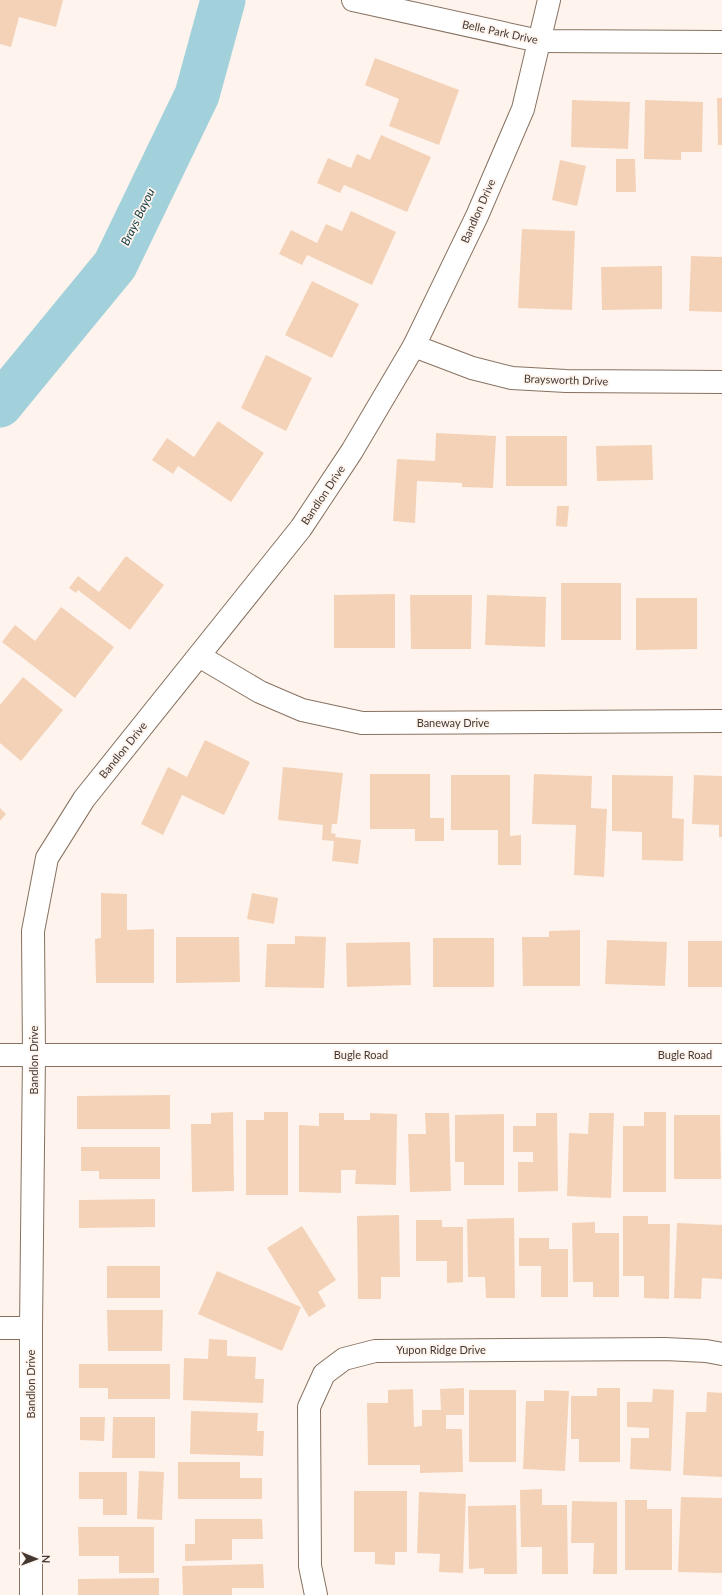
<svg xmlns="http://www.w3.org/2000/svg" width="722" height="1595" viewBox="0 0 722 1595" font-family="Lato,sans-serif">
<rect width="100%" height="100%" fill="#fef4ed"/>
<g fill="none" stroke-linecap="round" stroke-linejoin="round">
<!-- river -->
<polyline stroke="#a2d1dc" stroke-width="45" points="0,405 115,265 197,95 223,0"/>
</g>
<!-- building -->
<g fill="#f4d2b8">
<polygon points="0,0 63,0 56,27 19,17 11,47 0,44"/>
<polygon points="375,58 459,90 439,145 389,126 399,99 365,85"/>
<polygon points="717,98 722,98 722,145 718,145"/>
<polygon points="572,100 630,102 628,149 571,147"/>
<polygon points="645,100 703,102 702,152 681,152 681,160 644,159"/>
<polygon points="381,135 431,157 407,212 344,185 340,193 317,183 328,158 351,168 357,154 370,160"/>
<polygon points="616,159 635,159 636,192 616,192"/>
<polygon points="560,160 586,166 577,206 552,200"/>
<polygon points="351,211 396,232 372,285 307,255 302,265 279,254 291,230 317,243 326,224 342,231"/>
<polygon points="522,229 575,231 572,310 518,308"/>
<polygon points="691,256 722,257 722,312 689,311"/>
<polygon points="662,266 662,309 602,310 601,267"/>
<polygon points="312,281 359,304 332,358 285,335"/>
<polygon points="266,355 312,378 286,431 241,408"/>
<polygon points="218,421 264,453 231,502 178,466 173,474 152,460 167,438 194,457"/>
<polygon points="436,433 496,436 493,488 462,487 462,483 417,481 415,523 393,521 397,459 435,461"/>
<rect x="506" y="436" width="61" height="50"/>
<polygon points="652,445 653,480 597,481 596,446"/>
<polygon points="557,506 569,506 567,527 556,526"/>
<polygon points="126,556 164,585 130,630 78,590 76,593 69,588 78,576 99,592"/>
<rect x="561" y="583" width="60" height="57"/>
<polygon points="395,594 395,648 334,648 334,595"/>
<polygon points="410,595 472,595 471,649 411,649"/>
<polygon points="487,595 546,597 545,647 485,645"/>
<polygon points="636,598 697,598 697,649 636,650"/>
<polygon points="61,607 114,647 75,698 2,642 15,625 35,641"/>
<polygon points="23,677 63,710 21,761 0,743 0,705"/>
<polygon points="205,740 250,762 224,815 182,795 163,835 141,824 168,767 187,777"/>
<polygon points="283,767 343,773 337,824 332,824 331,833 336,834 335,837 361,840 358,864 332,861 334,841 322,840 323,825 278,820"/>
<polygon points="370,774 430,774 430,818 444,818 444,841 415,841 415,829 370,829"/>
<polygon points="534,774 592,776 591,808 607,809 604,877 574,875 576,825 532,824"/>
<polygon points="451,775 510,775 510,836 521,835 521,865 498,865 498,830 451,830"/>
<polygon points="612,775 673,776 672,818 684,819 683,861 642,860 642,832 612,831"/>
<polygon points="694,775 722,776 722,837 719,837 719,825 692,824"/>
<polygon points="0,808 6,814 0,821"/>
<polygon points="101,893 127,894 127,930 154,929 154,983 96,983 95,939 101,938"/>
<polygon points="252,893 278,898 274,924 247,919"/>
<polygon points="580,930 580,986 523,986 522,937 549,937 549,931"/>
<polygon points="295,936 326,937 324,988 265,987 267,944 295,944"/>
<polygon points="176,937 239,937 240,982 176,983"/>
<rect x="433" y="938" width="61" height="49"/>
<polygon points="607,940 667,942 665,986 605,984"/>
<rect x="688" y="941" width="34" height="46"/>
<polygon points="410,942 411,985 347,987 346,943"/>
<polygon points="170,1095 170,1129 77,1129 77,1096"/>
<polygon points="233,1112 234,1191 192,1192 191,1124 211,1124 211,1113"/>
<polygon points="264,1112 288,1112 288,1195 246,1195 246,1120 264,1120"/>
<polygon points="644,1112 666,1112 666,1192 623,1192 623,1126 644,1126"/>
<polygon points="319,1113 344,1113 344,1120 370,1120 370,1113 397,1114 396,1185 355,1184 356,1170 341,1170 341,1193 299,1192 299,1125 319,1126"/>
<polygon points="425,1113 449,1113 451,1191 410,1192 408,1134 426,1134"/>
<polygon points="536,1113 557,1113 558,1191 518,1192 518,1162 533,1162 533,1152 513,1152 513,1126 536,1126"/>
<polygon points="589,1113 614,1113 611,1198 567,1196 569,1133 588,1134"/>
<polygon points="504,1114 504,1185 464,1185 464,1162 455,1162 455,1115"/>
<polygon points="674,1115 720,1115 721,1179 674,1179"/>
<polygon points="81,1147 160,1147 160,1179 99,1179 99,1171 81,1171"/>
<polygon points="155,1199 155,1227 79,1228 79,1200"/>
<polygon points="399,1215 400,1277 381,1277 381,1299 358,1299 357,1216"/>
<polygon points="623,1216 648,1216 648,1224 670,1224 669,1299 644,1298 644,1276 623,1276"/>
<polygon points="514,1218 515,1298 486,1298 485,1277 468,1277 467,1219"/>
<polygon points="416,1220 442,1220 442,1227 463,1227 463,1282 447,1283 447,1261 416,1261"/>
<polygon points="595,1222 595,1233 619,1233 619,1297 593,1297 593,1282 573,1282 572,1223"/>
<polygon points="677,1223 722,1225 722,1279 702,1278 701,1299 674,1298"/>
<polygon points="302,1226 336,1280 318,1292 326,1306 309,1317 267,1248"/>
<polygon points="519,1238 549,1238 549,1249 568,1249 568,1297 541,1297 541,1266 519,1266"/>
<rect x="107" y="1266" width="53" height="32"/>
<polygon points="217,1271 301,1307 282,1351 198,1314"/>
<polygon points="107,1310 163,1310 162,1351 108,1351"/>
<polygon points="209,1339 227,1340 227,1356 256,1357 255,1379 264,1379 263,1403 183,1400 184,1358 208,1359"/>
<polygon points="79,1364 170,1364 170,1399 108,1399 108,1388 79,1388"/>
<polygon points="464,1388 464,1415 446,1415 446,1429 462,1429 463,1472 420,1473 420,1465 368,1465 367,1403 388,1403 388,1390 413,1389 414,1427 422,1426 422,1410 441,1410 440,1389"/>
<polygon points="597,1388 620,1388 620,1462 579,1462 579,1439 571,1439 571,1396 597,1396"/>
<polygon points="653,1389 674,1390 671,1471 630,1469 631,1438 649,1438 649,1428 627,1427 627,1402 652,1402"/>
<rect x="469" y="1390" width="47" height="72"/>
<polygon points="544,1390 569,1391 565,1471 523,1469 526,1401 544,1401"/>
<polygon points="707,1392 722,1393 722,1477 683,1475 686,1412 706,1412"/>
<polygon points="191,1411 258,1413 257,1431 264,1431 263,1456 190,1454"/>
<polygon points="80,1417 105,1417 104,1441 80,1440"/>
<polygon points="113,1417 155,1417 155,1458 112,1458"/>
<polygon points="178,1462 240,1462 240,1478 262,1478 262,1499 178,1499"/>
<polygon points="139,1471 164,1472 162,1520 137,1519"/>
<polygon points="79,1472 127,1472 127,1515 103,1515 103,1499 79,1499"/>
<polygon points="542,1489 542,1505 567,1505 568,1574 542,1574 542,1547 521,1547 520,1490"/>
<polygon points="354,1491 407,1491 407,1552 395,1552 395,1565 375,1564 375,1552 354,1552"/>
<polygon points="419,1492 466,1494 463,1573 439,1572 440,1554 417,1553"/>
<polygon points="681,1497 722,1498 722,1573 678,1572"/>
<polygon points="625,1500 647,1500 647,1509 672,1509 672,1570 625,1570"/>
<polygon points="572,1501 617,1502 617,1574 593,1574 594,1543 571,1543"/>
<polygon points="516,1505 517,1574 484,1574 484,1568 469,1569 468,1506"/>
<polygon points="195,1519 262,1519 263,1539 232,1539 232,1560 185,1561 185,1544 195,1544"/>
<polygon points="78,1527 154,1527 154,1573 119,1573 119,1556 79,1556"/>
<polygon points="263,1564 264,1588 232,1588 232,1595 183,1595 182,1566"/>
<polygon points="159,1578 159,1595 78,1595 78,1579"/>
</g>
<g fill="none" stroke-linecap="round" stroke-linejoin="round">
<!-- minor casing -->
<g stroke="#877261" stroke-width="24">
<g id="minor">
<polyline points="353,0 539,41 722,42"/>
<polyline points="414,346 472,368 512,378 566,381 722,382"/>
<polyline points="199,656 260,692 302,710 362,723 722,721"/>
<polyline points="0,1055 722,1055"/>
<polyline points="0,1328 31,1328"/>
<polyline points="31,1595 31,1328 34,1055 33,931 47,858 84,799 301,528 352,451 414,346 477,216 523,109 549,0"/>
<polyline points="316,1595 310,1566 309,1407 324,1374 344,1359 375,1351 665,1349 706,1351 722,1354"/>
</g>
</g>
<!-- minor -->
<use href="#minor" stroke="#fff" stroke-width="22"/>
</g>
<g text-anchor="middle" stroke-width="3.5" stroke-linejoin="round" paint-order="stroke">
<!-- street labels -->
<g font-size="11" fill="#433932" stroke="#fef4ed">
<text transform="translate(500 32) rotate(12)" y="4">Belle Park Drive</text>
<text transform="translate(478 211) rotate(-66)" y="4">Bandlon Drive</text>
<text transform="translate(566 380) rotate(2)" y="4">Braysworth Drive</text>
<text transform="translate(323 495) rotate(-56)" y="4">Bandlon Drive</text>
<text x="453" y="727">Baneway Drive</text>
<text transform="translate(123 750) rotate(-51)" y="4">Bandlon Drive</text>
<text x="361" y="1059">Bugle Road</text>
<text x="685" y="1059">Bugle Road</text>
<text transform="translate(34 1060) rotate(-90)" y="4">Bandlon Drive</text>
<text x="441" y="1354">Yupon Ridge Drive</text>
<text transform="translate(31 1384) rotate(-90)" y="4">Bandlon Drive</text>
</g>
<!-- water labels -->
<g font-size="12" font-style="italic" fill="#0b3840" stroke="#fef4ed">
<text transform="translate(138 217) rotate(-64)" y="4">Brays Bayou</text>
</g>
</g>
<!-- north arrow -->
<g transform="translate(36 1559) rotate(91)" stroke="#fef4ed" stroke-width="3" paint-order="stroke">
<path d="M0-3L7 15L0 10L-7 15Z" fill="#433932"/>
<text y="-6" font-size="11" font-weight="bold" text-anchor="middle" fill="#433932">N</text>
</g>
</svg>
